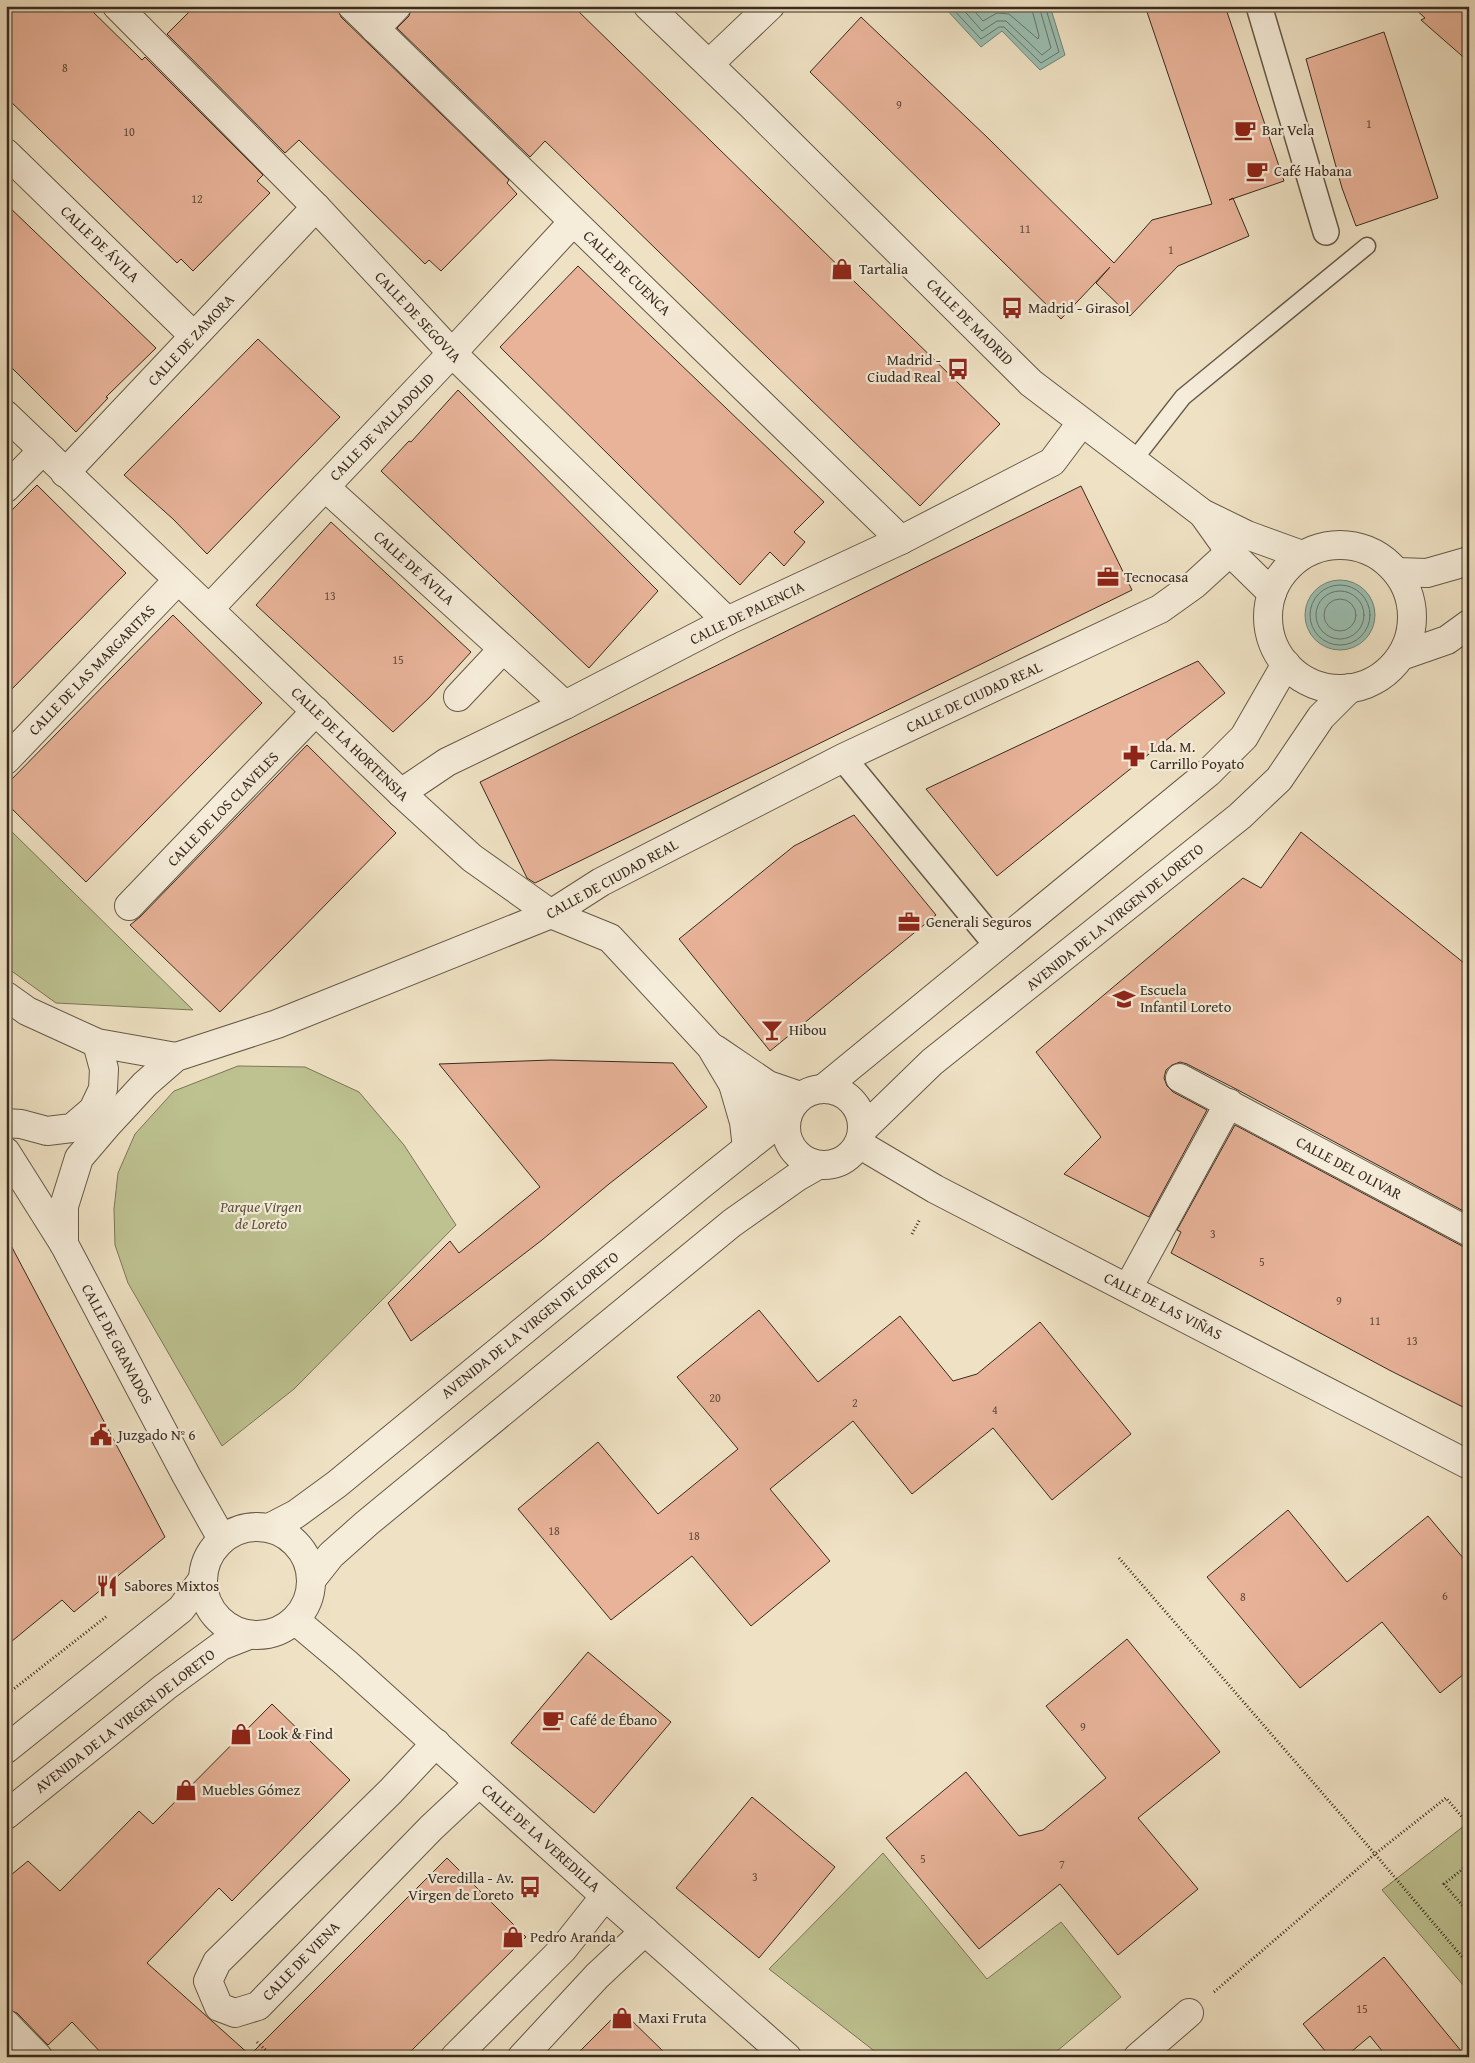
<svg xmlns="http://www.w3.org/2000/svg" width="1475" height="2063" viewBox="0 0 1475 2063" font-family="'Gentium Book Plus',serif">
<rect width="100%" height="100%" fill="#efe2c4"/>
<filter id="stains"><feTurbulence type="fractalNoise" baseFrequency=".004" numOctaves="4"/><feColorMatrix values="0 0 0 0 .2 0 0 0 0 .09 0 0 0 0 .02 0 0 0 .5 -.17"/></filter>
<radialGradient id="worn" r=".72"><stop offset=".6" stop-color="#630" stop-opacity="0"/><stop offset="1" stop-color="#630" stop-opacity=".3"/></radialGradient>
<!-- green -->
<g fill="#bec291" stroke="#7c7658">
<polygon points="6,826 193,1010 56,1003 6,967"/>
<polygon points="238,1066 305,1067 359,1092 404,1145 456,1225 294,1389 222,1446 128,1283 115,1245 114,1209 118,1173 135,1134 174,1091"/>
<polygon points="1469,1822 1469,1992 1382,1890"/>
<polygon points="883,1853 987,1979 1061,1922 1121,1997 1050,2057 882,2057 769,1969"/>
</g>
<!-- water -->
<g fill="#9abeb0" stroke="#738376">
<polygon points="947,6 1050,6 1065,55 1040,70 1002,31 981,47 945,8"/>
<circle cx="1340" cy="615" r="35"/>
</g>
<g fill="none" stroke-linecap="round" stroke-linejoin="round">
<!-- shore -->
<g stroke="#6a7468" stroke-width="1">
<polyline points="950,6 981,39 999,27 1004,27 1041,63 1059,52 1045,6"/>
<polyline points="960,6 982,31 997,21 1006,21 1042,55 1051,48 1039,6"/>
<polyline points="970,6 983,21 997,13 1009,14 1038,39 1039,36 1031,6"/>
<circle cx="1340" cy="615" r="30"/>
<circle cx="1340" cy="615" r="24"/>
<circle cx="1340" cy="615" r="16"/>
</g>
</g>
<!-- building -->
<g fill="#e8b399" stroke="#392b1f">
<polygon points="6,6 87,6 142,60 145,57 263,175 257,181 270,193 193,271 181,259 177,263 6,97"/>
<polygon points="195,6 337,6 341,17 509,180 507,183 517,194 441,271 429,260 425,264 299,140 285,153 167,34"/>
<polygon points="412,6 573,6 1000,424 920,506 545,141 530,157 397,28 409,16"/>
<polygon points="1145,6 1225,6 1284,181 1229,200 1233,198 1249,236 1178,266 1130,316 1096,283 1110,267 1061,319 810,72 861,17 989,139 1114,263 1152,220 1212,204"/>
<polygon points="1412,6 1469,6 1469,62 1421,20 1425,18"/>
<polygon points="1384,32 1438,198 1356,226 1342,188 1306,59"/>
<polygon points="6,204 156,348 106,397 108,398 76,432 6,362"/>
<polygon points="578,266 824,502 794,532 805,542 784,566 770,552 740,585 500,347"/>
<polygon points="258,339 340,417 207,554 173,519 124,475"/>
<polygon points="458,390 658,591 589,668 381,471 409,441 411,442"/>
<polygon points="37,485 126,573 6,695 6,516"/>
<polygon points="1081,486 1132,590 535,883 527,878 480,782"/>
<polygon points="331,522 471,652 429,698 393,732 256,605"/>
<polygon points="173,615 262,703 86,882 6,803 6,785"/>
<polygon points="1198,661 1225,693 997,876 926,789"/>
<polygon points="307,745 396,833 220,1012 130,925 140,917"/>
<polygon points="854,815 936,915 770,1051 679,939 794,846"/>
<polygon points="1301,832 1469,967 1469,1214 1236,1089 1187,1064 1180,1062 1172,1065 1166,1070 1164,1078 1167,1086 1173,1092 1207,1110 1149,1217 1064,1174 1101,1137 1036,1052 1243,878 1261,888"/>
<polygon points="551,1060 673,1063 707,1107 609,1184 542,1240 411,1341 388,1303 450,1241 459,1253 540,1187 439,1064"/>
<polygon points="1235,1125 1462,1246 1469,1248 1469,1410 1391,1371 1171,1253 1181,1232 1177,1230"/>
<polygon points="6,1236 165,1537 74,1612 62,1600 6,1646"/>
<polygon points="759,1310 818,1382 900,1316 953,1381 977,1374 1040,1322 1131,1434 1052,1500 993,1428 912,1494 853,1421 770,1489 830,1561 751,1626 692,1556 611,1620 518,1509 598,1442 658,1514 738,1449 677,1377"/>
<polygon points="1288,1510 1347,1582 1428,1516 1469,1565 1469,1670 1440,1693 1382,1622 1300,1688 1207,1577"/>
<polygon points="1127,1639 1220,1752 1138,1818 1198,1889 1118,1955 1060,1884 979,1949 886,1838 966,1772 1019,1836 1043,1830 1106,1778 1046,1706"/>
<polygon points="588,1652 671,1722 594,1813 511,1743"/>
<polygon points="272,1704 350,1780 232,1901 219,1888 147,1963 250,2055 447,1858 526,1937 405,2057 105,2057 72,2022 48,2045 17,2013 6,2009 6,1879 28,1861 60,1891 139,1811 153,1824"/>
<polygon points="752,1797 835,1867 759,1958 676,1888"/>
<polygon points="1384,1957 1466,2057 1387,2057 1370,2036 1345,2057 1330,2057 1303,2024"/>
<polygon points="621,2010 669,2057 574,2057"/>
<polygon points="6,2047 16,2057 6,2057"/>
</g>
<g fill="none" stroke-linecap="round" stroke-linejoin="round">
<!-- service casing -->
<g stroke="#665948" stroke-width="19">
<polyline id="service" points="1133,461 1183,397 1367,246"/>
</g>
<!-- pedestrian casing -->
<g stroke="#665948" stroke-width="28">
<g id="pedestrian">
<polyline points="1259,6 1326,232"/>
<polyline points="843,758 997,945"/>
</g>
</g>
<!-- minor casing -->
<g stroke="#665948" stroke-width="30">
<g id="minor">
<polyline points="117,6 316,207 452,353 727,621"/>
<polyline points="352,6 901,540"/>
<polyline points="375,29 397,6"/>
<polyline points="709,64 770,6"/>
<polyline points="6,153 194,336"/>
<polyline points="6,415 401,793 472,858 551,914 610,938 711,1047 733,1084 744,1122 747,1148"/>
<polyline points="65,473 316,207"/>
<polyline points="325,487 565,705"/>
<polyline points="6,488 43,450"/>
<polyline points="209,609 452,353 573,222"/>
<polyline points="458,697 503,649"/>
<polyline points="6,760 178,580"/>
<polyline points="401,793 447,762 565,705 727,621 901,540 1052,462 1082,422"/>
<polyline points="129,906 316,711"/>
<polyline points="6,996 27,1011 97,1043 176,1057"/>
<polyline points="715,1049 768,1085 800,1096"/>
<polyline points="1180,1078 1469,1232"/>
<polyline points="733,1084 764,1109 787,1116"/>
<polyline points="6,1123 21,1124 47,1131 72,1128 93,1110 103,1089 104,1069 97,1043"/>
<polyline points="859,1144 935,1189 1469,1465"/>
<polyline points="6,1152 64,1244 186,1475 222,1539"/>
<polyline points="64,1244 64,1206 79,1158 108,1124 145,1084 176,1057 277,1024 551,914 601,882 843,758 1160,609 1195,584 1230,552"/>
<polyline points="1128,1288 1229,1103"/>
<polyline points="295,1620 346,1663 605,1896 787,2057"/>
<polyline points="436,1743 391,1791 217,1962 208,1981 219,2007 235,2013 258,2006 431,1828 479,1783"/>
<polyline points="6,2024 38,2057"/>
<polyline points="455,2057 563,1949 605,1896"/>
<polyline points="522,2057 597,1976 645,1931"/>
<polyline points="1138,2057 1189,2013"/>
</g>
</g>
<!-- tertiary casing -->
<g stroke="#665948" stroke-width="30">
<g id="tertiary">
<polyline points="648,6 751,105 1031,383 1202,513 1247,535 1302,555"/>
<polyline points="1203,514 1230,552 1272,593"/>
<circle cx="1340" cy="617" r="72"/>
<polyline points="1397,572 1427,573 1469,561"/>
<polyline points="1401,656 1447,640 1469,624"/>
<polyline points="824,1088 1208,773 1244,737 1286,664"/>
<circle cx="824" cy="1127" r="38"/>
<polyline points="863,1129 932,1062 1240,816 1279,779 1321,717 1350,688"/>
<circle cx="257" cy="1581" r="54"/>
<polyline points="269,1528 296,1514 337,1484 702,1184 787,1116"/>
<polyline points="312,1579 331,1555 367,1523 732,1223 797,1177 818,1165"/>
<polyline points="6,1749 181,1609 203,1579"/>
<polyline points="6,1815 165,1687 221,1646 249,1635"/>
</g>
</g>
<!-- path -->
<g stroke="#392b1f" stroke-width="3" stroke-dasharray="1 2.5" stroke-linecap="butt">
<polyline points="912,1234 920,1219"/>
<polyline points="1119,1558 1375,1854 1469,1965"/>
<polyline points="6,1695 107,1616"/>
<polyline points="1469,1864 1444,1884 1469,1913"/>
<polyline points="1214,1992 1375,1854 1446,1798 1469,1825"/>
<polyline points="257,2042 273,2057"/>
</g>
<!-- service -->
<use href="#service" stroke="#f5ecd9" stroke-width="16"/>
<!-- pedestrian -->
<use href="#pedestrian" stroke="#f5ecd9" stroke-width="25"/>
<!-- minor -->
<use href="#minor" stroke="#f5ecd9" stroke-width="28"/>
<!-- tertiary -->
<use href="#tertiary" stroke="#f5ecd9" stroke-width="28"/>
</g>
<!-- icons -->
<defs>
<g id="cafe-bare" transform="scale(1.725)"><path d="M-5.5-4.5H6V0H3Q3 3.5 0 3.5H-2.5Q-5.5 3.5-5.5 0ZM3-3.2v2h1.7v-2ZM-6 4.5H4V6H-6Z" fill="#8f2418" stroke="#f5ecd9" stroke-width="2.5" paint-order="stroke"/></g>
<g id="shop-bare" transform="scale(1.725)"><path d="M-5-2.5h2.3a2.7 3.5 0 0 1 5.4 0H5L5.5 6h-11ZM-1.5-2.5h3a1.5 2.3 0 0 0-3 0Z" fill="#8f2418" stroke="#f5ecd9" stroke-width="2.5" paint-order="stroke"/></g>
<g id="bus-bare" transform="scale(1.725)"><path d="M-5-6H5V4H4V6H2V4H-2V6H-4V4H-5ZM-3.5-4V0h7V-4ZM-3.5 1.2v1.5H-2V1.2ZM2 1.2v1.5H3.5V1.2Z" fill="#8f2418" stroke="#f5ecd9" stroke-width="2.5" paint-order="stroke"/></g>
<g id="office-bare" transform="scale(1.725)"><path d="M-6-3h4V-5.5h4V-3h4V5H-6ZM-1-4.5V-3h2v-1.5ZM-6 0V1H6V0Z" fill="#8f2418" stroke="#f5ecd9" stroke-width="2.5" paint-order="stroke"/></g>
<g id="pharmacy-bare" transform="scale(1.725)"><path d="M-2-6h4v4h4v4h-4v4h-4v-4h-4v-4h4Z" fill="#8f2418" stroke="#f5ecd9" stroke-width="2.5" paint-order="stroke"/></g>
<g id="school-bare" transform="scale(1.725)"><path d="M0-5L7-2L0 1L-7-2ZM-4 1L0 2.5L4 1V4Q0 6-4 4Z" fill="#8f2418" stroke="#f5ecd9" stroke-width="2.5" paint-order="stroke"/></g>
<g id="bar-bare" transform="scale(1.725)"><path d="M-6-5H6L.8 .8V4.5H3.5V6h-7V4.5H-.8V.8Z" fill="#8f2418" stroke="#f5ecd9" stroke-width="2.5" paint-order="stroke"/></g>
<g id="civic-bare" transform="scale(1.725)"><path d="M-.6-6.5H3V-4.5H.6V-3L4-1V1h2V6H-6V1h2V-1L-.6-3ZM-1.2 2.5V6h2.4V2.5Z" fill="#8f2418" stroke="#f5ecd9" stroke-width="2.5" paint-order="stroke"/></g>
<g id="restaurant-bare" transform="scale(1.725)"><path d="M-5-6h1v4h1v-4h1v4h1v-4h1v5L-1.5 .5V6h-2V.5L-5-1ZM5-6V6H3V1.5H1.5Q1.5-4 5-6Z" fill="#8f2418" stroke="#f5ecd9" stroke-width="2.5" paint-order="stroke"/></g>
</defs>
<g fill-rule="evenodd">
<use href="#cafe-bare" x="1245" y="130"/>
<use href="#cafe-bare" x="1257" y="171"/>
<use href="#shop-bare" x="842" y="269"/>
<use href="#bus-bare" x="1012" y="308"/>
<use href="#bus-bare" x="958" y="369"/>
<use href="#office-bare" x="1108" y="577"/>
<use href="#pharmacy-bare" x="1134" y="756"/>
<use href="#office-bare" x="909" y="922"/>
<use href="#school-bare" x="1124" y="999"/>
<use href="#bar-bare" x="772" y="1030"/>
<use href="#civic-bare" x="101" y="1435"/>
<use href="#restaurant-bare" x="107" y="1586"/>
<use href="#cafe-bare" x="553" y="1720"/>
<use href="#shop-bare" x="241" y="1734"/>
<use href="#shop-bare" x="186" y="1790"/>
<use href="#bus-bare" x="530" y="1887"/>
<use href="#shop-bare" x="513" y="1937"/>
<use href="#shop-bare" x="622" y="2018"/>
</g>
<g text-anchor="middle" stroke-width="4.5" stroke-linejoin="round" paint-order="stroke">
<!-- number labels -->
<g font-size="12" fill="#654d3e">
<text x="65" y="72">8</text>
<text x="899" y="109">9</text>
<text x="1369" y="128">1</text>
<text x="129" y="136">10</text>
<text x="197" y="203">12</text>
<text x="1025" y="233">11</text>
<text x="1171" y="254">1</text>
<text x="330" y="600">13</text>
<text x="398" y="664">15</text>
<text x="1213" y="1238">3</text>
<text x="1262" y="1266">5</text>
<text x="1339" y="1305">9</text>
<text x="1375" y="1325">11</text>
<text x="1412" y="1345">13</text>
<text x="715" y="1402">20</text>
<text x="855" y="1407">2</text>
<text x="995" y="1414">4</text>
<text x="554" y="1535">18</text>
<text x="694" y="1540">18</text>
<text x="1445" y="1600">6</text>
<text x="1243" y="1601">8</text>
<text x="1083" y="1731">9</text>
<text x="923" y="1863">5</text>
<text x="1062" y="1869">7</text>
<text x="755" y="1881">3</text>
<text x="1362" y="2013">15</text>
</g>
<!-- poi labels -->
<g font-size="15" fill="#392b1f" stroke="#f5ecd9" text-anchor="start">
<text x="1262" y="135">Bar Vela</text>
<text x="1274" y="176">Café Habana</text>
<text x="859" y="274">Tartalia</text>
<text x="1028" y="313">Madrid - Girasol</text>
<text x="941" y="365" text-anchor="end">Madrid -<tspan x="941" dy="17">Ciudad Real</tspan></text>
<text x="1124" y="582">Tecnocasa</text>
<text x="1150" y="752">Lda. M.<tspan x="1150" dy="17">Carrillo Poyato</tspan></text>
<text x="926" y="927">Generali Seguros</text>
<text x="1140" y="995">Escuela<tspan x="1140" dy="17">Infantil Loreto</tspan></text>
<text x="789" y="1035">Hibou</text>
<text x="118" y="1440">Juzgado Nº 6</text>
<text x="124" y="1591">Sabores Mixtos</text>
<text x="570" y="1725">Café de Ébano</text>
<text x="258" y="1739">Look &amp; Find</text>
<text x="202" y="1795">Muebles Gómez</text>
<text x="514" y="1883" text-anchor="end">Veredilla - Av.<tspan x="514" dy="17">Virgen de Loreto</tspan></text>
<text x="530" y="1942">Pedro Aranda</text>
<text x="638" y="2023">Maxi Fruta</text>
</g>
<!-- street labels -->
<g font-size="15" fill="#392b1f" stroke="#f5ecd9">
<text transform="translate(100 244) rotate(44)" y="5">CALLE DE ÁVILA</text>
<text transform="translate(627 273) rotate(44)" y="5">CALLE DE CUENCA</text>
<text transform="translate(418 317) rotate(47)" y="5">CALLE DE SEGOVIA</text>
<text transform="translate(970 322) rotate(45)" y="5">CALLE DE MADRID</text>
<text transform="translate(191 340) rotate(-47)" y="5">CALLE DE ZAMORA</text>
<text transform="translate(382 427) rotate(-46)" y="5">CALLE DE VALLADOLID</text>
<text transform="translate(414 568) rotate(42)" y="5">CALLE DE ÁVILA</text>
<text transform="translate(747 613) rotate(-26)" y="5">CALLE DE PALENCIA</text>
<text transform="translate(92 670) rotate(-46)" y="5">CALLE DE LAS MARGARITAS</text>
<text transform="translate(974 697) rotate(-25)" y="5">CALLE DE CIUDAD REAL</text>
<text transform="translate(350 744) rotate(44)" y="5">CALLE DE LA HORTENSIA</text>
<text transform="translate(223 809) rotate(-46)" y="5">CALLE DE LOS CLAVELES</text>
<text transform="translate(612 879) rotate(-29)" y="5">CALLE DE CIUDAD REAL</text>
<text transform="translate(1115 917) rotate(-39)" y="5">AVENIDA DE LA VIRGEN DE LORETO</text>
<text transform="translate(1349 1168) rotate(28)" y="5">CALLE DEL OLIVAR</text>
<text transform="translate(1163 1306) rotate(27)" y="5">CALLE DE LAS VIÑAS</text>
<text transform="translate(530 1325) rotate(-39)" y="5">AVENIDA DE LA VIRGEN DE LORETO</text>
<text transform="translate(117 1344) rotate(62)" y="5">CALLE DE GRANADOS</text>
<text transform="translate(125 1721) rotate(-38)" y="5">AVENIDA DE LA VIRGEN DE LORETO</text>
<text transform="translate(541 1838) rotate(42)" y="5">CALLE DE LA VEREDILLA</text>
<text transform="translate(301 1961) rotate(-46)" y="5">CALLE DE VIENA</text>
</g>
<!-- park labels -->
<g font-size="15" font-style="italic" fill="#5a513c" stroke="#f5ecd9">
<text x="261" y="1212">Parque Virgen<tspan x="261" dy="17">de Loreto</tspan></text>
</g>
</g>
<!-- margin -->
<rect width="1475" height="2063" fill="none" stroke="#efe2c4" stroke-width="25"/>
<rect x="8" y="8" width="1460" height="2048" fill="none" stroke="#392b1f" stroke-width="2.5"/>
<rect x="12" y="12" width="1450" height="2038" fill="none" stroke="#392b1f"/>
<rect width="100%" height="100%" filter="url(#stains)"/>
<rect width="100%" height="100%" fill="url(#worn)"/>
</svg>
